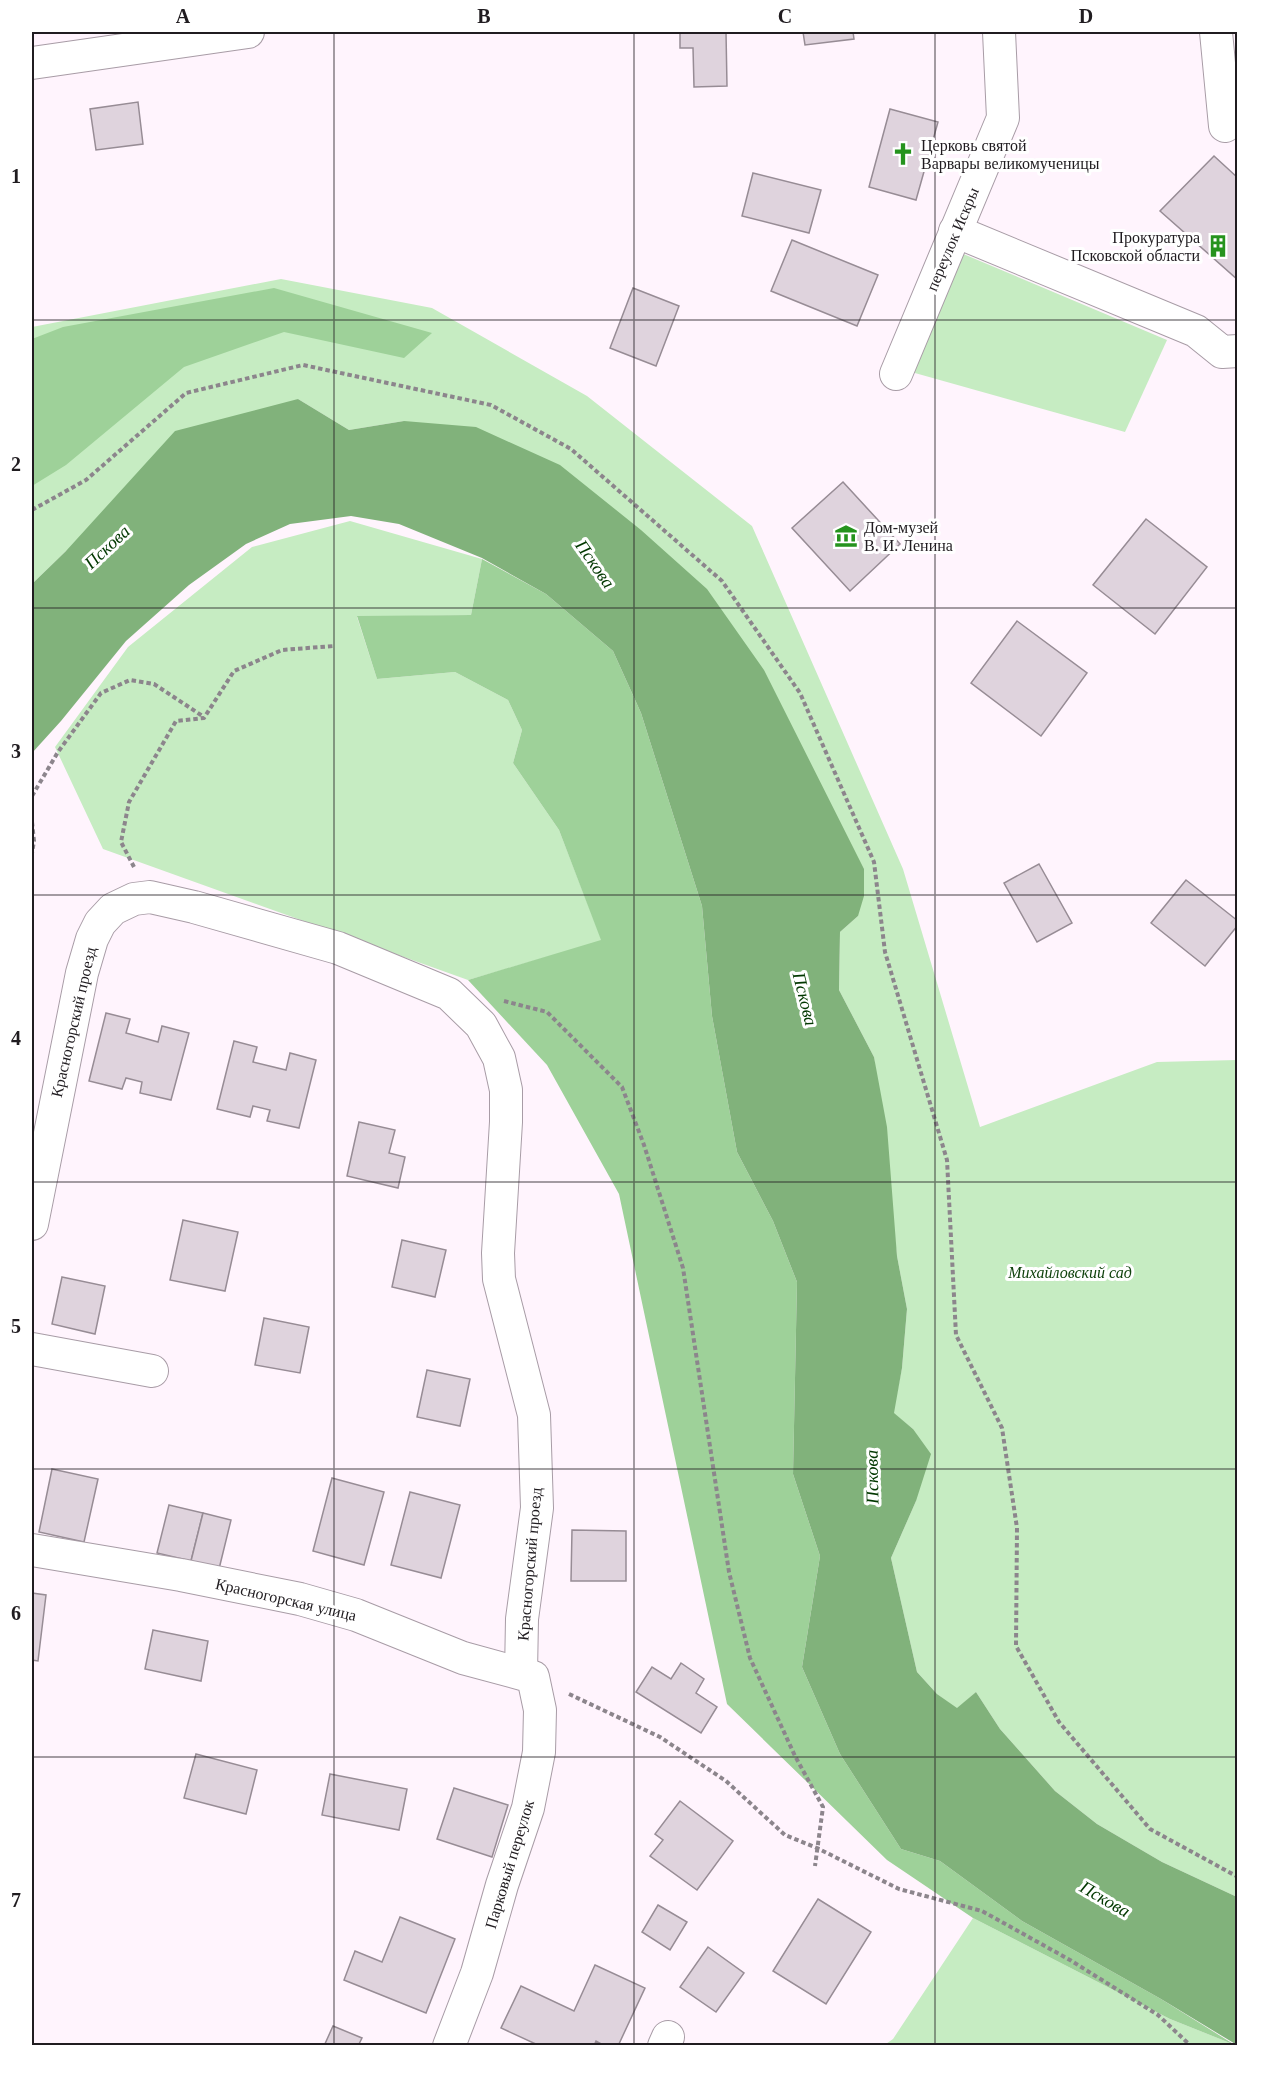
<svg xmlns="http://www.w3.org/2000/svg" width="1269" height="2077" viewBox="0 0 1269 2077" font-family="Georgia,serif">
<rect width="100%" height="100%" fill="#fff4fd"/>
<!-- green -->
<g fill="#c6ecc2">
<polygon points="942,245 1167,340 1125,432 890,366"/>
<polygon points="281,279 432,308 587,396 752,526 903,869 980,1127 1157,1062 1237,1060 1237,1897 1162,1862 1097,1824 1055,1791 1000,1729 976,1692 957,1709 937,1694 917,1672 891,1558 916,1501 913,1429 893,1413 902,1368 907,1309 897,1256 874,1057 839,990 840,932 858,916 404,421 349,430 298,399 66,551 32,584 32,327"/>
<polygon points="350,521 482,559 471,615 357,617 377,679 455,672 508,700 522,730 513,763 559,830 602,941 468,980 103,849 55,747 128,647 252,547"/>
<polygon points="973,1918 1170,2019 1235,2045 883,2046 893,2039"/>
</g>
<!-- forest -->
<g fill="#9ed199">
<polygon points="274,288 432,333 404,358 284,332 184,367 66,465 32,486 32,339 63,327"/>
<polygon points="482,559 546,594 613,651 641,713 702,906 712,1016 737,1152 773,1221 797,1282 793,1474 820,1556 802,1667 840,1754 901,1849 940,1861 1022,1921 1161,1999 1235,2045 1170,2019 973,1918 887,1860 727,1704 619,1194 547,1065 468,980 601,940 559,830 513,763 522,730 508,700 455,672 377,679 357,616 471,615"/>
</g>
<!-- water -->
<polygon fill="#81b27b" points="298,399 349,430 404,421 476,427 560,465 641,530 707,589 764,670 864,869 864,896 858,916 840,932 839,990 874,1057 887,1127 897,1256 907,1309 902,1368 894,1413 913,1429 931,1454 916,1501 891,1558 917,1672 937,1694 957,1708 976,1692 1000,1729 1055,1791 1097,1824 1162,1862 1237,1897 1237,2045 1161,1999 1022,1921 940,1861 901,1849 840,1754 802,1667 820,1556 793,1474 797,1282 773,1221 737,1152 712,1016 702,906 641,713 613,651 546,594 482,558 399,524 351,516 290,524 246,544 189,585 126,641 61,721 32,753 32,584 66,551 175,431"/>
<!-- building -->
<g fill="#dfd3dd" stroke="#978c95" stroke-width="1.5">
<polygon points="680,32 726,32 727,86 694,87 693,48 680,48"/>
<polygon points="803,32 853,32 854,39 805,45"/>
<polygon points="138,102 143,144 96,150 90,109"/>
<polygon points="890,109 938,122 916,200 869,187"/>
<polygon points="1214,156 1238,178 1238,280 1160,211"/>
<polygon points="753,173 821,190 809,233 742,216"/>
<polygon points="792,240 878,275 857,326 771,291"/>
<polygon points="633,288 679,306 656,366 610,348"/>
<polygon points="843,482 900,544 850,591 792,528"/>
<polygon points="1146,519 1207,567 1155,634 1093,585"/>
<polygon points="1017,621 1087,673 1041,736 971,683"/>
<polygon points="1039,864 1072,923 1037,942 1004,883"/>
<polygon points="1186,880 1238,921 1238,925 1205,966 1151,923"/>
<polygon points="106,1013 130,1019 126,1033 158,1042 162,1026 189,1033 171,1100 140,1093 142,1082 126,1078 122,1089 89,1081"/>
<polygon points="234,1041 257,1047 253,1062 286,1070 290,1053 316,1060 299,1128 267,1121 270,1110 253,1106 250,1117 217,1109"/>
<polygon points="359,1122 395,1130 389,1153 405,1157 398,1188 347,1176"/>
<polygon points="183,1220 238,1232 225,1291 170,1280"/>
<polygon points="402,1240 446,1250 435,1297 392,1287"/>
<polygon points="62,1277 105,1286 95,1334 52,1324"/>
<polygon points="264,1318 309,1327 300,1373 255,1365"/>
<polygon points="427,1370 470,1379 460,1426 417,1417"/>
<polygon points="52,1469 98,1479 84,1542 39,1532"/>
<polygon points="332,1478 384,1492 364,1565 313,1551"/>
<polygon points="410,1492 460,1505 441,1578 391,1565"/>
<polygon points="169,1505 203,1513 191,1561 157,1553"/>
<polygon points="203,1513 231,1520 219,1569 191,1561"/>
<polygon points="572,1530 626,1531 626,1581 571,1581"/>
<polygon points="32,1593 46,1595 38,1661 32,1660"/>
<polygon points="153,1630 208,1641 201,1681 145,1669"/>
<polygon points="681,1663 704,1679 696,1693 717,1707 701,1733 636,1692 652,1667 671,1679"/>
<polygon points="196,1754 257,1770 246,1814 184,1798"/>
<polygon points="330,1774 407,1789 399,1830 322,1815"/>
<polygon points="454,1788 508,1805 492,1857 437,1839"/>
<polygon points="680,1801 733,1841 697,1890 650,1856 663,1840 655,1834"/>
<polygon points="818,1899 871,1932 826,2004 773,1971"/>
<polygon points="658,1905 687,1922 670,1950 642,1932"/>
<polygon points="400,1917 455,1939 426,2013 344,1980 355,1951 382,1962"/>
<polygon points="708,1947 744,1973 716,2012 680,1987"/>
<polygon points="595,1965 645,1988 618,2046 605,2046 596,2041 594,2046 540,2046 501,2028 521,1986 574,2011"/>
<polygon points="333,2026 362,2038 358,2046 324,2046"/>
</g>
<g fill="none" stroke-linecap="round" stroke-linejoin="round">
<!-- minor casing -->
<g stroke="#a89ca6" stroke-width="34">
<g id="minor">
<polyline points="1216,32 1225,126"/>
<polyline points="32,63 248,32"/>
<polyline points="955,231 1196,331 1222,352 1238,351"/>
<polyline points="896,374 1003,118 999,32"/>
<polyline points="32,1224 82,973 92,939 100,923 113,909 134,899 150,897 194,907 338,948 449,994 481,1025 499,1058 506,1090 506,1122 498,1253 499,1279 534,1415 537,1508 522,1619 521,1673"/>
<polyline points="32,1349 152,1371"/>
<polyline points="32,1550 181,1575 300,1599 356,1615 463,1658 533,1677 540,1710 539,1752 528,1808 502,1885 477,1973 449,2046"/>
<polyline points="664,2046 668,2037"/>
</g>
</g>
<!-- path -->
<g stroke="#8c858c" stroke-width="4" stroke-dasharray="4.5 3" stroke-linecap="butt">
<polyline points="32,510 86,480 186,393 303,365 491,405 571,449 722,581 800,693 874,862 885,952 947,1160 956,1335 1002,1428 1017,1528 1016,1646 1059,1722 1150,1829 1238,1877"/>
<polyline points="32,796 58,752 101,693 130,680 154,684 204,717"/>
<polyline points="32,822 34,841 32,853"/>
<polyline points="134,867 121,842 129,802 176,721 204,718 234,671 282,650 334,646"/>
<polyline points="504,1001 547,1012 622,1087 644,1145 683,1268 729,1572 750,1658 795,1756 823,1807 815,1866"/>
<polyline points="569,1694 660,1737 726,1781 785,1835 817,1848 899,1889 982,1911 1070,1960 1158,2015 1191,2046"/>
</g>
<!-- minor -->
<use href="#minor" stroke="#fff" stroke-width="32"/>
</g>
<!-- grid -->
<path fill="none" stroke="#201c20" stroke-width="1.5" stroke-opacity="0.55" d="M 334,32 L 334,2046M 634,32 L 634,2046M 935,32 L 935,2046M 32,320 L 1238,320M 32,608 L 1238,608M 32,895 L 1238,895M 32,1182 L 1238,1182M 32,1469 L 1238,1469M 32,1757 L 1238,1757"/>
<!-- icons -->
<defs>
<g id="church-bare" transform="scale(1.8)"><path d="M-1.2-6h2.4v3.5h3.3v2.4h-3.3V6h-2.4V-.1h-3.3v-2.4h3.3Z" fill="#25931d" stroke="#fff" stroke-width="2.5" paint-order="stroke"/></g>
<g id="building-bare" transform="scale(1.8)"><path d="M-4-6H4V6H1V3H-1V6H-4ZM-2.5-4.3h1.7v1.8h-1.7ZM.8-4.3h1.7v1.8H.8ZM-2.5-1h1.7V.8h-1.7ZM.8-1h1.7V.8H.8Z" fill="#25931d" stroke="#fff" stroke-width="2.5" paint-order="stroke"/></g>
<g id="museum-bare" transform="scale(1.8)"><path d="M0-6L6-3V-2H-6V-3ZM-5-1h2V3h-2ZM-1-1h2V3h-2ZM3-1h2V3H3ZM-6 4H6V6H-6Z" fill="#25931d" stroke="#fff" stroke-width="2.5" paint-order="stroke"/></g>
</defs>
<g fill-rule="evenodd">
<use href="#church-bare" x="903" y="154"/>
<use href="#building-bare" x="1218" y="246"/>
<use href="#museum-bare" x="846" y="536"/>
</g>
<g text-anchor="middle" stroke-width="6" stroke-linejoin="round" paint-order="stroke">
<!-- poi labels -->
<g font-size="16" fill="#201c20" stroke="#fff" text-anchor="start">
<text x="921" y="151">Церковь святой<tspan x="921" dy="18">Варвары великомученицы</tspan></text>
<text x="1200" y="243" text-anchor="end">Прокуратура<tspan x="1200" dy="18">Псковской области</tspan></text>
<text x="864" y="533">Дом-музей<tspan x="864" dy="18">В. И. Ленина</tspan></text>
</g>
<!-- street labels -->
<g font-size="16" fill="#201c20" stroke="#fff">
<text transform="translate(952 239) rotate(-67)" y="6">переулок Искры</text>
<text transform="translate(73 1022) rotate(-77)" y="6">Красногорский проезд</text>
<text transform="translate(529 1564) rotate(-85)" y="6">Красногорский проезд</text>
<text transform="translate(286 1599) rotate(13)" y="6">Красногорская улица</text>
<text transform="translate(509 1864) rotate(-73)" y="6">Парковый переулок</text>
</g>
<!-- park labels -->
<g font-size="16" font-style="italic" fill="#10430d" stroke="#fff">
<text x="1070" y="1278">Михайловский сад</text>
</g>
<!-- water labels -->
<g font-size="18" font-style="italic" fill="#023800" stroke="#fff">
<text transform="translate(107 547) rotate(-43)" y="6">Пскова</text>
<text transform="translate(595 564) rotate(55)" y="6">Пскова</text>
<text transform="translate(805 999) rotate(76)" y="6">Пскова</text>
<text transform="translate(872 1477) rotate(-91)" y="6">Пскова</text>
<text transform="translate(1105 1899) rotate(30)" y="6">Пскова</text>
</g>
</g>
<!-- border -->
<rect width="1269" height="2077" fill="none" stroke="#ffffff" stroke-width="66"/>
<rect x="33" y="33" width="1203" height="2011" fill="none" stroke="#201c20" stroke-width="2"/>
<g font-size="20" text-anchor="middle" font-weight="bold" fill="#201c20">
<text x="183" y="23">A</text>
<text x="484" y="23">B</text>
<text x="785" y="23">C</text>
<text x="1086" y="23">D</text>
<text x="16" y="183">1</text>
<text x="16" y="471">2</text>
<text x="16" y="758">3</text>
<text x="16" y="1045">4</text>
<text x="16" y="1333">5</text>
<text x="16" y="1620">6</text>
<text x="16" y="1907">7</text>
</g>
</svg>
